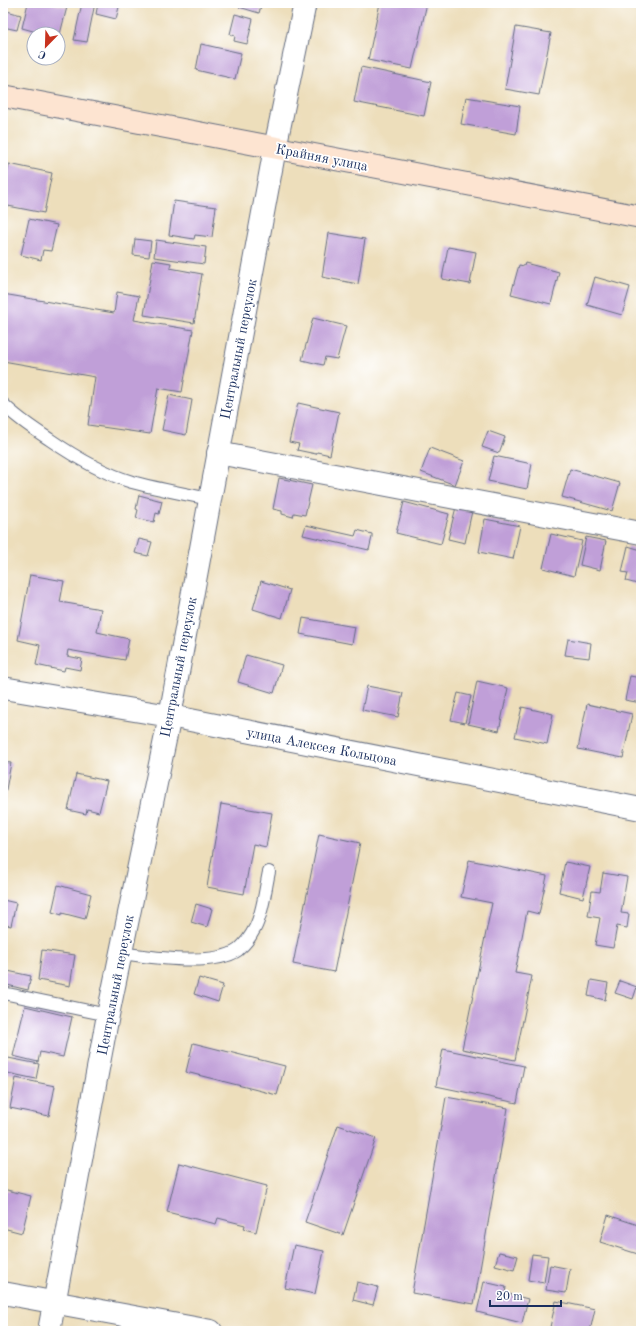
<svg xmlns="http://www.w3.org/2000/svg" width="644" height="1334" viewBox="0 0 644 1334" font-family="'Old Standard TT',serif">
<rect width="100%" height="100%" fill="#fff"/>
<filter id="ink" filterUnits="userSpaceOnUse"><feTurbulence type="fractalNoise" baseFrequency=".025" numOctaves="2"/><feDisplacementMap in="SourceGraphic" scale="8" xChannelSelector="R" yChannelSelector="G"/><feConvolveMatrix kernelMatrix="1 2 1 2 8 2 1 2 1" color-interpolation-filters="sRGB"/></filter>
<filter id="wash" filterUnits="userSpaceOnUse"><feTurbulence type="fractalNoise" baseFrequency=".012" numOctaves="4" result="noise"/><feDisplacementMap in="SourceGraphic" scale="16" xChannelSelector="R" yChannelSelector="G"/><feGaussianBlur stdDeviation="0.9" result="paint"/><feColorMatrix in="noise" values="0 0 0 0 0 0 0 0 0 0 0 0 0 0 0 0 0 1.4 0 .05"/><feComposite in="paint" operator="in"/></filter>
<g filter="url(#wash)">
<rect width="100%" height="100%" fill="#eddebb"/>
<g id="blocks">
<!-- building -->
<g fill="#c09fd8">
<polygon points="28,3 51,3 67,7 59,38 58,38 58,34 44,34 22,28"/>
<polygon points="82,3 95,3 87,42 74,40"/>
<polygon points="98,3 120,3 116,19 96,14"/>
<polygon points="240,3 262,3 259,13 239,7"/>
<polygon points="380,3 427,3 412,69 368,60"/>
<polygon points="7,11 21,15 17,30 3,27 3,13 6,14"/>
<polygon points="235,14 253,19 247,44 234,41 235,36 230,34"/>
<polygon points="516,27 551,33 539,95 505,89"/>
<polygon points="201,44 241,53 235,79 196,70"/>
<polygon points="361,67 431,82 424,116 354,102"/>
<polygon points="466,97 520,106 516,134 461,124"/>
<polygon points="9,164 52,173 44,213 3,205 3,194"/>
<polygon points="174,201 216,207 212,237 195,235 194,239 169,235"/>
<polygon points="29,219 57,225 51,251 43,250 41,260 21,255"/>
<polygon points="329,233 365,239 358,284 322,277"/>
<polygon points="135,239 151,241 149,257 133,255"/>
<polygon points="156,240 206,247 204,264 154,257"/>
<polygon points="448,247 476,252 470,284 442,279"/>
<polygon points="153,260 171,263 170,268 202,274 194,323 144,315"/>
<polygon points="525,263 559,272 551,304 511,294 519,265 524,266"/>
<polygon points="595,277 630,287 622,315 587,305"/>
<polygon points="117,292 139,296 134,320 193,330 182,392 158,388 150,434 88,425 95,377 3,361 3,294 114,313"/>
<polygon points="313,318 346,326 337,359 325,357 323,365 302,360"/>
<polygon points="169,395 192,400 186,435 162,430"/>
<polygon points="298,403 339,412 330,455 317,452 316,454 297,450 299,444 289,442"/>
<polygon points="488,431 505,437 499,453 482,447"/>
<polygon points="430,448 464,461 455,485 421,472"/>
<polygon points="494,456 532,464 527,489 488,481"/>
<polygon points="570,469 620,483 612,511 562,497"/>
<polygon points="279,478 312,485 305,515 294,513 293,517 282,514 282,511 273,509"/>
<polygon points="139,495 162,501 159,514 156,513 154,522 136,518 138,510 136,509"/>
<polygon points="404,502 449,514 441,544 396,533"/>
<polygon points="456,507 472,511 465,543 448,539"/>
<polygon points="485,519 520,526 513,559 479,552"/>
<polygon points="306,525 355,536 357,530 372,534 372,537 369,550 303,535"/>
<polygon points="551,534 582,541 574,576 543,568"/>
<polygon points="586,537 606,541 600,570 580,565"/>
<polygon points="139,539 152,542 148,556 135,553"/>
<polygon points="628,546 641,550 641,585 626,581 628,573 622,572"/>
<polygon points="30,575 64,581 60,602 101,609 97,632 129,639 125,660 68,650 67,656 82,659 80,670 65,667 64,671 36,665 40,645 18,640"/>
<polygon points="261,581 290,590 282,618 253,609"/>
<polygon points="303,618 355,627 352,644 300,634"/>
<polygon points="568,639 591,643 589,658 565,655"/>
<polygon points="246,655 282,665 274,693 238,682"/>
<polygon points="630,676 641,678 641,703 625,700"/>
<polygon points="477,681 508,688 499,731 468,724"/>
<polygon points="367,686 403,693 398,717 362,710"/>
<polygon points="458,693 471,696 465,723 451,720"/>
<polygon points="587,704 632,714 623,758 578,749"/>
<polygon points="522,707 553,714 547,744 515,737"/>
<polygon points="3,762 11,763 4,800 3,799"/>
<polygon points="76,774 107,781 99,812 87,809 86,814 68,810"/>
<polygon points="221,804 272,813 266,847 253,844 244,894 207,887"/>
<polygon points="319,834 360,843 334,972 293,964"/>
<polygon points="469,860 547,876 539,914 527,911 515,973 532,976 515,1060 462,1049 492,903 461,897"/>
<polygon points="565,862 590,867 583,898 559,892"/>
<polygon points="603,873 627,877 621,913 629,914 627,928 617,926 613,948 595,945 600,918 588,916 592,891 600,892"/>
<polygon points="58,885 91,894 85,919 62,913 62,915 52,912"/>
<polygon points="3,900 16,903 11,926 3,924"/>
<polygon points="196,904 212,909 207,927 191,922"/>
<polygon points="42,950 75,955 70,986 38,980"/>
<polygon points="3,970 31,976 28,990 3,984"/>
<polygon points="199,978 223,985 218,1002 194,994"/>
<polygon points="591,980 608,983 605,1000 588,996"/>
<polygon points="620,981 637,987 633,999 615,993"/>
<polygon points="25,1006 72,1017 63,1057 40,1052 38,1062 13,1056"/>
<polygon points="193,1043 285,1066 277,1095 186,1072"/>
<polygon points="443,1049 524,1066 517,1103 436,1086"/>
<polygon points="3,1057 39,1064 36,1079 3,1072"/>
<polygon points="16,1078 55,1086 49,1116 10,1108"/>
<polygon points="446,1097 508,1108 474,1304 412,1293"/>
<polygon points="338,1125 376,1138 343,1235 305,1222"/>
<polygon points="179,1163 267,1186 256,1232 244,1229 245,1225 218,1218 216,1224 167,1212"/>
<polygon points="3,1189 31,1196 22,1233 3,1228"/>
<polygon points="608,1215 641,1226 641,1255 600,1242"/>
<polygon points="294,1245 324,1251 315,1294 285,1288"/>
<polygon points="499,1252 518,1256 514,1270 495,1265"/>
<polygon points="532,1254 548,1256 544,1283 528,1280"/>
<polygon points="550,1265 570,1269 566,1293 546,1290"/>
<polygon points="357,1282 378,1287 373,1305 353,1300"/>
<polygon points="484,1282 506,1287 505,1293 528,1299 522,1323 477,1312"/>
<polygon points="556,1301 595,1309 590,1331 567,1331 550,1327"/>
</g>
</g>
</g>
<g filter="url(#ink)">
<use href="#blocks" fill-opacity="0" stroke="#646c7f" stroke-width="1"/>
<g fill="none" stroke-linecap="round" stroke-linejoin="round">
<!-- service casing -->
<g stroke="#646c7f" stroke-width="14">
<g id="service">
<path d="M 3,404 C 17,418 32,428 49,439 C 75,457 102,473 132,482 C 158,489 184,494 210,499"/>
<path d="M 121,953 C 149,957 214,967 238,950 C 245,944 251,936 255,928 C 263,913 265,890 269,872"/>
<polyline points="3,993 108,1015"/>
</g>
</g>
<!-- minor casing -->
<g stroke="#646c7f" stroke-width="24">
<g id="minor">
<polyline points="218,453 641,533"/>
<polyline points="3,688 170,716 641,809"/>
<polyline points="3,1293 211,1331"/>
<polyline points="49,1331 108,1015 170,716 275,148 305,3"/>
</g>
</g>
<!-- secondary casing -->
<g stroke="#646c7f" stroke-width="24">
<polyline id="secondary" points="3,96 641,217"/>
</g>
<!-- service -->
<use href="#service" stroke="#fff" stroke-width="12"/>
<!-- minor -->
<use href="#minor" stroke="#fff" stroke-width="22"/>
<!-- secondary -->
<use href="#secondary" stroke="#fde4d1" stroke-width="22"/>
</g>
</g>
<g text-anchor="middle" stroke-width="3.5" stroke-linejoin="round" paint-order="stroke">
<!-- street labels -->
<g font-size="14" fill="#1b2f5e" stroke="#fff">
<text transform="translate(322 157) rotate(11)" y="5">Крайняя улица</text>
<text transform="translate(238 349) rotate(-79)" y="5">Центральный переулок</text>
<text transform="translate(178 667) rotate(-79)" y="5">Центральный переулок</text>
<text transform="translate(322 746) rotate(11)" y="5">улица Алексея Кольцова</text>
<text transform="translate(115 985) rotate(-79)" y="5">Центральный переулок</text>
</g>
</g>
<!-- margin -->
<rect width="644" height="1334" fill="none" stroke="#fff" stroke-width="16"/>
<!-- north arrow -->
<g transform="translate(46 46) rotate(203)"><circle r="19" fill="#ffffff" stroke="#a4acbf"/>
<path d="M0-3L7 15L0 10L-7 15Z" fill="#c8321e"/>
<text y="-6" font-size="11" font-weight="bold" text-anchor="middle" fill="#1b2f5e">С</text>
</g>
<!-- scale -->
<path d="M490 1300v6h71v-6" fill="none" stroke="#1b2f5e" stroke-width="2"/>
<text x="496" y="1300" font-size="12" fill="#1b2f5e" stroke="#ffffff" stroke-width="3" paint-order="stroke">20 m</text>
</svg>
